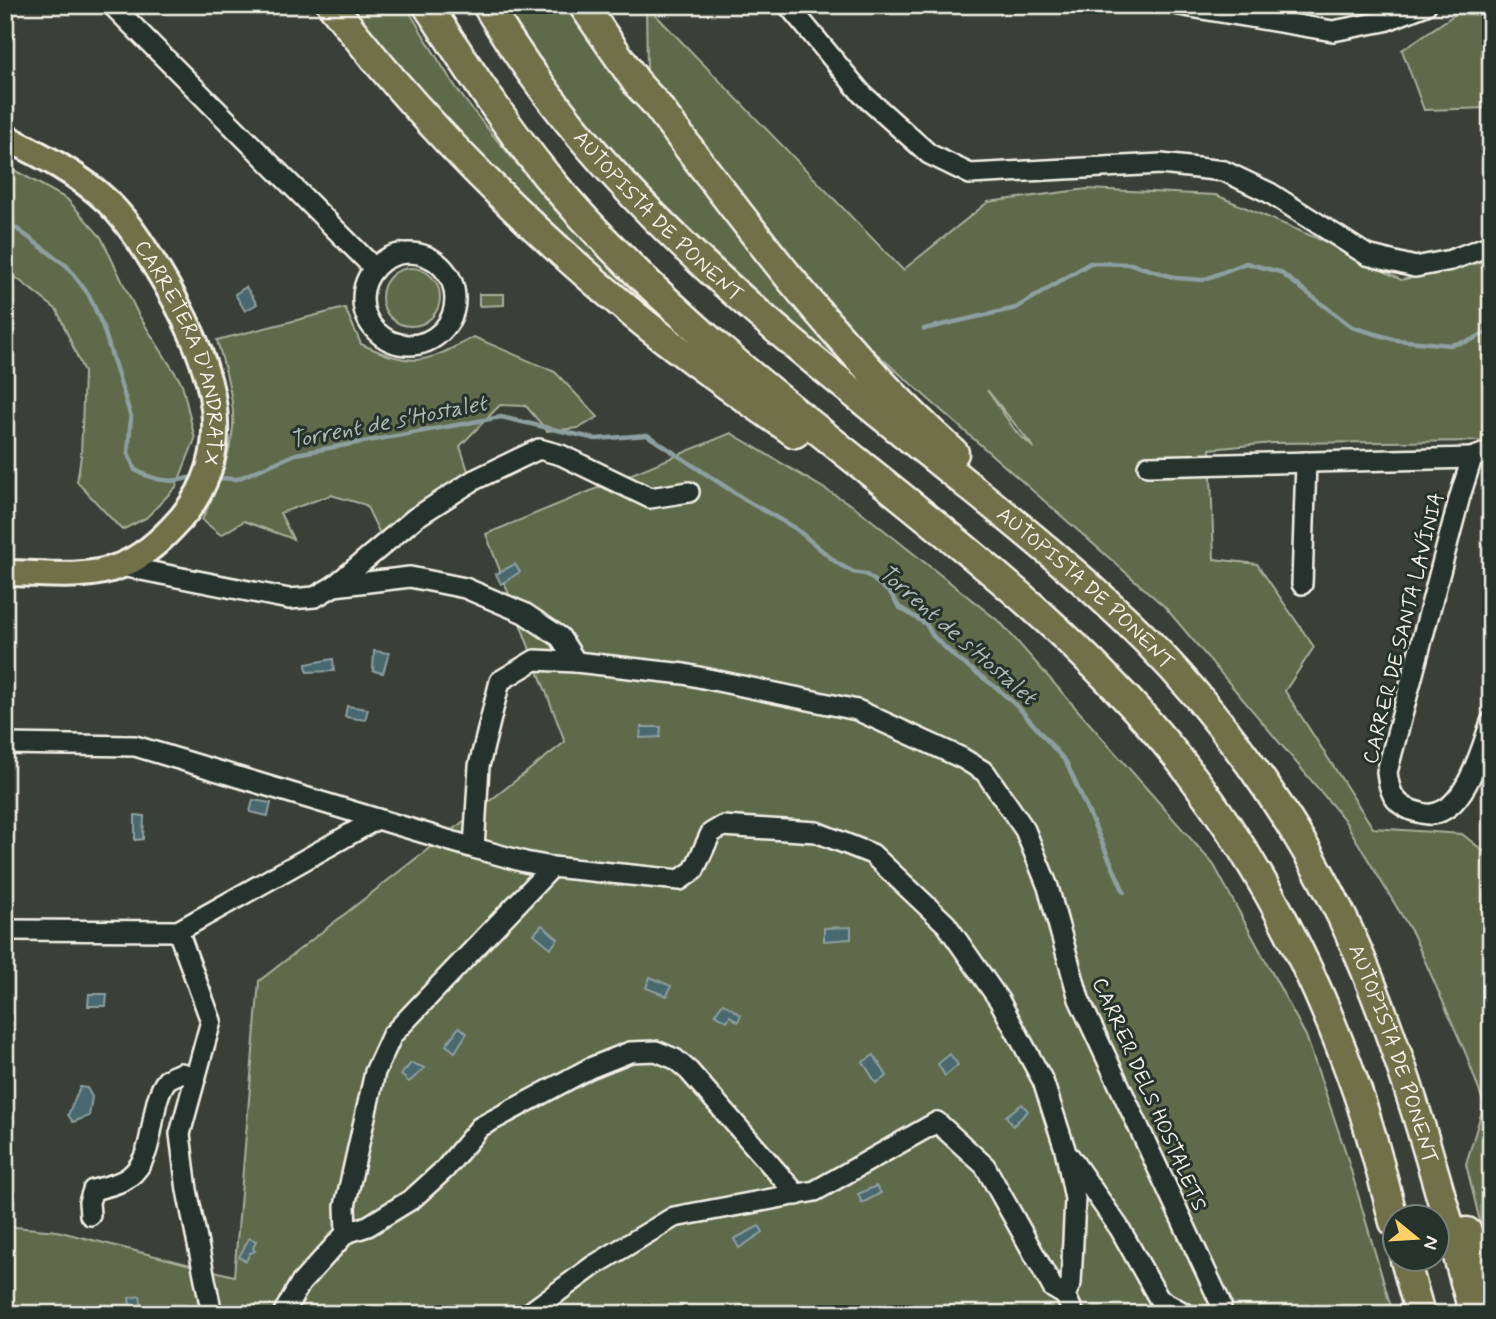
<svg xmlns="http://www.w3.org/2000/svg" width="1496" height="1319" viewBox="0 0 1496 1319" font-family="Mynerve,sans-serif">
<rect width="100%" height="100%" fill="#3a4038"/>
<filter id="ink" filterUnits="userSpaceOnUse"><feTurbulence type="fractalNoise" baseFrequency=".0143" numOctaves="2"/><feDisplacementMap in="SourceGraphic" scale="14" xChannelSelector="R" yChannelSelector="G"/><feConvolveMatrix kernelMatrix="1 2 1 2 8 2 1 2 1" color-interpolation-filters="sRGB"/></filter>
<g filter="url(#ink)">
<!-- green -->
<g fill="#5f6b4c" stroke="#aaae9a" stroke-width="2" fill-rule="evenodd">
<path d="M 349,5 L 405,5 C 426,38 445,74 468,104 C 535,190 610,269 691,342 L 689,345 L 575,250 L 444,122 Z"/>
<path d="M 505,5 L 576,5 L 849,362 L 846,367 C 746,284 650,199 568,98 C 545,69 525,36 505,5 Z"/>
<path d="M 646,5 L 903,270 L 988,202 L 1087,189 L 1216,195 L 1335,246 L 1401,280 L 1483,262 L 1491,258 L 1491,441 L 1273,443 L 1210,449 L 1214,559 L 1257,564 L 1314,647 L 1285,691 L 1373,828 L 1462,834 L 1491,857 L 1491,1251 L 1482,1230 L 1466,1164 L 1484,1104 L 1466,1054 L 1413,934 L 1343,818 L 1165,607 L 851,331 L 719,171 L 647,71 ZM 987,390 L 988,391 L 1034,448 L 1017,433 Z"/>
<polygon points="1469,5 1491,5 1491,108 1424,110 1402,50"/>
<polygon points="5,165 67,199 101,237 138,314 182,384 195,439 176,487 146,518 122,530 77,482 81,456 84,372 57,310 5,269"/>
<circle cx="411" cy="297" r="29"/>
<polygon points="479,294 504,294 504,305 479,306"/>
<path d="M 345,308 L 361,344 C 414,368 423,364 474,337 L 555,372 L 598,417 L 579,428 L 547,431 L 526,406 L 500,405 L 460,446 L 468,471 L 380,534 L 366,505 L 331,495 L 280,513 L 293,539 L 244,521 L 221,535 L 202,520 C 215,491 230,460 233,427 C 235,399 224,367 217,340 Z"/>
<polygon points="731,433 855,507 1001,623 1214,865 1306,1036 1345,1150 1393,1314 5,1314 5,1226 57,1231 234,1276 259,981 565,742 486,534"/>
</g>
<!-- water -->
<g fill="#496970" stroke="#8d9fa0" stroke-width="2">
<polygon points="246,287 257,304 245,311 235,294"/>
<polygon points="515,564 520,572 501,584 496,574"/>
<polygon points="374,651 389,653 383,673 373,671"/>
<polygon points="333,659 334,671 307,672 306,664"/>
<polygon points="347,706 368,709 365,720 345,717"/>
<polygon points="641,727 661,727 660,737 640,738"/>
<polygon points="253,800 271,803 268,816 250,812"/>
<polygon points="135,815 144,816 143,839 135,840"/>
<polygon points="542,925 558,939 551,948 534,934"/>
<polygon points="851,927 851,939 824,941 824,928"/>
<polygon points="650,977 671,986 667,996 646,988"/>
<polygon points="89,994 107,994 106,1006 88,1006"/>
<polygon points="723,1003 741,1015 738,1022 730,1016 727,1021 715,1014"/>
<polygon points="459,1027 467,1033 455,1052 446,1045"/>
<polygon points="950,1054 958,1065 945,1076 938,1064"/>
<polygon points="874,1055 887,1076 876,1083 863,1062"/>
<polygon points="411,1063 425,1068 409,1082 401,1075"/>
<polygon points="80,1087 87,1088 92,1097 89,1116 73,1122 68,1115"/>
<polygon points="1022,1104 1028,1111 1013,1126 1006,1116"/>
<polygon points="876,1186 881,1193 862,1203 858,1194"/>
<polygon points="759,1226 763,1232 739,1248 734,1239"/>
<polygon points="249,1238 256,1241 253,1248 255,1251 250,1253 246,1261 239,1257"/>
<polygon points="140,1296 143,1314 131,1314 129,1298"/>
</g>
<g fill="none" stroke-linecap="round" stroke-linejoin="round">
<!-- stream -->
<g stroke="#8d9fa0" stroke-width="4.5">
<path d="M 5,220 L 67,266 L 89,295 L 103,327 L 131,417 L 128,453 L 135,470 C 148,477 164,483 179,480 C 186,479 189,477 196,477"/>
<polyline points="924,329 1016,308 1090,263 1131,264 1176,278 1203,280 1246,263 1280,272 1352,327 1396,340 1450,345 1469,341 1491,330"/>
<polyline points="216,478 237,479 296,454 501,417 596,439 647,435 747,501 795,528 837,563 853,572 865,574 874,580 891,594 899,607 926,624 933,636 955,657 997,688 1020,709 1066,762 1124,892"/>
</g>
<!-- minor casing -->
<g stroke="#f4f1e8" stroke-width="24">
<g id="minor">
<polyline points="112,5 374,268"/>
<polyline points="788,5 862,94 929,154 970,174 1161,164 1224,171 1270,193 1367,255 1415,267 1451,260 1491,245"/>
<polyline points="1179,5 1333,31 1385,21 1426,5"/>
<circle cx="409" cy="299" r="46"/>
<path d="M 1491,451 L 1472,458 L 1460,496 L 1387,772 C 1389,790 1393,803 1411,810 C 1417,812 1427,815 1432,814 C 1466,810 1481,749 1491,722"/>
<polyline points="1148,466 1472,458"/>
<polyline points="121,566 289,599 315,597 334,586 410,577 465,588 524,613 560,637 576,662 684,674 857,710 962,758 985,772 1025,830 1048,887 1079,999 1221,1304 1219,1314"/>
<polyline points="1302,584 1306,462"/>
<polyline points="334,586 415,518 474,480 539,449 561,455 650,498 689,492"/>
<polyline points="5,744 135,746 474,848 525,862 552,867 680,880 694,870 711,833 723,826 816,832 872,854 946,924 999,1000 1043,1081 1065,1149 1075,1199 1071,1283 1065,1295 1074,1314"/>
<polyline points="474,848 479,766 500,681 535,660 576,662"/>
<polyline points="5,930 178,931 377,819"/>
<polyline points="178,931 211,1021 180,1134 187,1190 212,1314"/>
<polyline points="1070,1157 1120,1229 1159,1299 1186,1314"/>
<path d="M 90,1215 L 89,1202 L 93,1190 C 104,1187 120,1184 129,1177 C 159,1154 147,1104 167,1080 C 170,1077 177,1075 181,1073 L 196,1077"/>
<polyline points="346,1233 345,1206 375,1072 392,1035 552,867"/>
<polyline points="283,1314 300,1284 346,1233 368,1226 412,1199 445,1169 480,1127 590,1068 630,1052 656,1051 675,1059 689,1071 797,1195"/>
<polyline points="528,1314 593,1266 674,1217 815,1191 937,1122 985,1166 1053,1288 1065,1295"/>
</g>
</g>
<!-- major casing -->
<g stroke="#f4f1e8" stroke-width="30">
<g id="major">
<path id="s1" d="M 5,137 C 41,155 79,174 108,202 C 132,226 149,255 166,284 C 212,364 246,454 172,528 C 155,546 136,562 111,569 C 78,579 40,573 5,573"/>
</g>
</g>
<!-- highway casing -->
<g stroke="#f4f1e8" stroke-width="33">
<g id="highway">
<path d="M 332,5 C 419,119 522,222 632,313 C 684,356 740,394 795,433"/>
<path d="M 427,5 C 465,63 502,121 546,175 C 598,238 659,295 720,349 C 876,484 1053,600 1182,763 C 1259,861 1316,974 1357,1091 C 1372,1134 1383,1178 1394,1222"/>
<path id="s2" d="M 487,5 C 605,204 791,342 968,485 C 1029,534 1090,584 1146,640 C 1230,725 1311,842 1358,952 C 1408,1069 1440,1193 1474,1314"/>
<path d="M 583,5 L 639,86 L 656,104 C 747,226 840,351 954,453"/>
<polyline points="1467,1232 1491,1283"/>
<polyline points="1405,1260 1420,1314"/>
</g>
</g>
<!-- minor -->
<use href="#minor" stroke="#26332d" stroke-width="19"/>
<!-- major -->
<use href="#major" stroke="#70704a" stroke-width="24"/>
<!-- highway -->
<use href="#highway" stroke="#70704a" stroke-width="28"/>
</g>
</g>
<g text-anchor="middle" stroke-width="6" stroke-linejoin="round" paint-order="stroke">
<!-- street labels -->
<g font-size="21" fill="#f4f1e8" stroke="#26332d">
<text dy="7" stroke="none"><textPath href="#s2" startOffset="273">AUTOPISTA DE PONENT</textPath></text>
<text dy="7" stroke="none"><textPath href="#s1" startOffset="294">CARRETERA D'ANDRATX</textPath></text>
<text dy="7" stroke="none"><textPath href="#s2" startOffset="840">AUTOPISTA DE PONENT</textPath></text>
<text transform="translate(1403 628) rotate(-76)" y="7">CARRER DE SANTA LAVÍNIA</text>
<text dy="7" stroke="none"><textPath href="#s2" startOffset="1407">AUTOPISTA DE PONENT</textPath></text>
<text transform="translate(1150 1094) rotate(66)" y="7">CARRER DELS HOSTALETS</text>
</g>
<!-- water labels -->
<g font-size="23" font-style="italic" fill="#b0bbb8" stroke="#26332d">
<text transform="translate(388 421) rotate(-11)" y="8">Torrent de s'Hostalet</text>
<text transform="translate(958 634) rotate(41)" y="8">Torrent de s'Hostalet</text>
</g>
</g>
<!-- margin -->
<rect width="1496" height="1319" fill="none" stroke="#26332d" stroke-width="28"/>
<rect x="14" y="14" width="1468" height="1291" fill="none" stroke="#f4f1e8" stroke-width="2.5" filter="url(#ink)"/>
<!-- north arrow -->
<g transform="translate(1416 1238) rotate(108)"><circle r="33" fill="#26332d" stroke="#787f78" stroke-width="2"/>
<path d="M0-5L12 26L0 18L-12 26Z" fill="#ffd166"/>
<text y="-10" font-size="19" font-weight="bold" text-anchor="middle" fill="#f4f1e8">N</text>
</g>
</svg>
